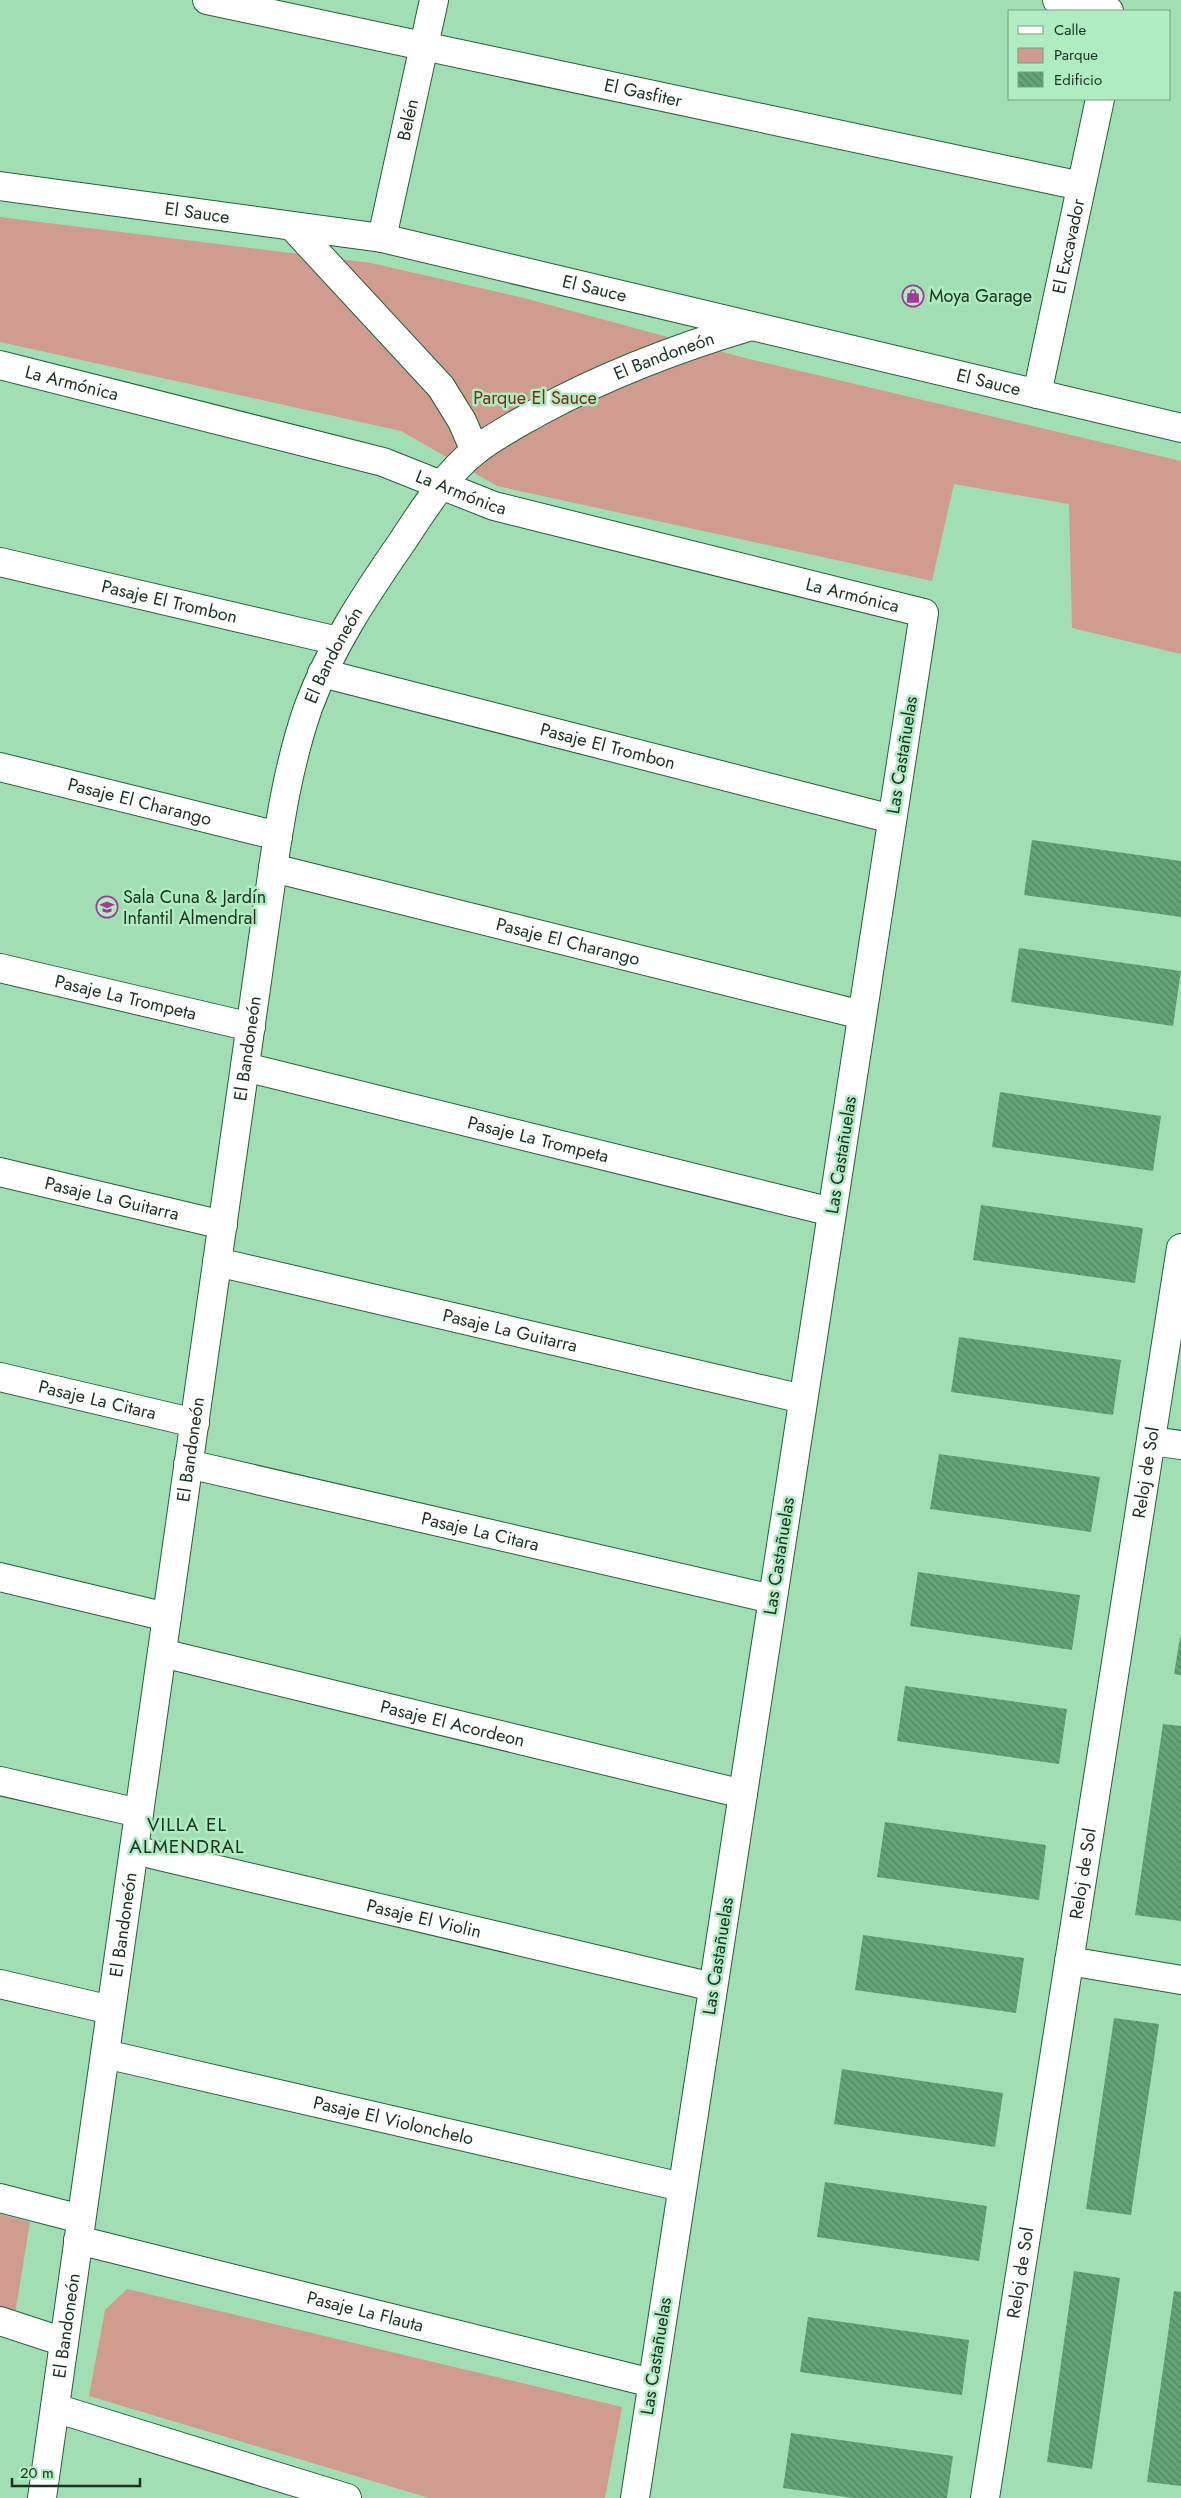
<svg xmlns="http://www.w3.org/2000/svg" width="1181" height="2498" viewBox="0 0 1181 2498" font-family="Jost,sans-serif">
<defs>
<pattern id="building-back-hatch" width="6" height="6" patternUnits="userSpaceOnUse" patternTransform="scale(1.25)"><rect width="6" height="6" fill="#62a478"/><path d="M-1 5l2 2M0 0l6 6M5-1l2 2" fill="none" stroke="#508662"/></pattern>
</defs>
<rect width="100%" height="100%" fill="#a2deb4"/>
<!-- park -->
<g fill="#d09c90">
<polygon points="0,217 371,263 524,298 749,359 1181,461 1181,654 1072,628 1069,504 954,484 932,581 497,486 401,431 0,342"/>
<polygon points="0,2214 30,2222 15,2314 0,2309"/>
<polygon points="127,2289 622,2407 605,2498 429,2498 89,2396 105,2310"/>
</g>
<!-- building -->
<g fill="url(#building-back-hatch)">
<polygon points="1032,840 1181,861 1181,917 1024,895"/>
<polygon points="1019,948 1181,971 1173,1026 1011,1002"/>
<polygon points="1000,1092 1161,1116 1153,1171 992,1147"/>
<polygon points="981,1205 1143,1228 1135,1283 973,1260"/>
<polygon points="959,1337 1121,1360 1113,1415 951,1392"/>
<polygon points="939,1454 1100,1477 1091,1532 930,1509"/>
<polygon points="918,1572 1080,1595 1072,1650 910,1626"/>
<polygon points="1180,1638 1181,1638 1181,1675 1174,1674"/>
<polygon points="905,1686 1067,1709 1059,1764 897,1741"/>
<polygon points="1163,1724 1181,1726 1181,1921 1135,1915"/>
<polygon points="885,1822 1046,1845 1039,1900 877,1877"/>
<polygon points="863,1935 1024,1958 1016,2013 855,1990"/>
<polygon points="1114,2018 1159,2024 1131,2215 1086,2209"/>
<polygon points="842,2069 1003,2093 995,2147 834,2124"/>
<polygon points="825,2182 987,2206 979,2261 817,2237"/>
<polygon points="1074,2271 1120,2278 1092,2469 1047,2462"/>
<polygon points="1174,2291 1181,2292 1181,2486 1147,2482"/>
<polygon points="808,2317 969,2340 962,2395 800,2372"/>
<polygon points="791,2433 953,2456 947,2498 853,2498 783,2488"/>
</g>
<g fill="none" stroke-linecap="round" stroke-linejoin="round">
<!-- minor casing -->
<g stroke="#245f3b" stroke-width="30">
<g id="minor">
<path id="s1" d="M 207,0 L 1081,186"/>
<polyline points="1057,0 1109,11"/>
<polyline points="292,226 441,387 462,421 475,451"/>
<path id="s2" d="M 0,365 L 383,462 L 494,506 L 924,613 L 635,2498"/>
<path id="s3" d="M 1037,394 L 1100,99"/>
<path id="s4" d="M 0,562 L 338,641"/>
<path id="s5" d="M 322,673 L 892,819"/>
<path id="s6" d="M 0,767 L 278,836"/>
<path id="s7" d="M 273,868 L 862,1015"/>
<path id="s8" d="M 0,968 L 251,1027"/>
<path id="s9" d="M 245,1067 L 832,1212"/>
<path id="s10" d="M 0,1172 L 223,1225"/>
<path id="s11" d="M 217,1262 L 803,1399"/>
<path id="s12" d="M 0,1377 L 195,1423"/>
<polyline points="1151,1441 1181,1445"/>
<path id="s13" d="M 188,1464 L 772,1599"/>
<polyline points="0,1577 167,1617"/>
<path id="s14" d="M 162,1653 L 743,1794"/>
<polyline points="0,1781 139,1813"/>
<path id="s15" d="M 134,1850 L 713,1987"/>
<polyline points="1069,1961 1181,1980"/>
<polyline points="0,1984 111,2010"/>
<path id="s16" d="M 105,2054 L 682,2187"/>
<polyline points="0,2198 81,2219"/>
<path id="s17" d="M 78,2240 L 652,2383"/>
<polyline points="0,2321 64,2342"/>
<polyline points="55,2408 347,2498"/>
<path id="s18" d="M 42,2498 L 273,868 C 281,814 290,760 308,708 C 330,648 366,594 402,542 C 423,510 445,475 475,451 C 494,436 517,424 538,412 C 606,375 677,348 751,326"/>
<path id="s19" d="M 985,2498 L 1181,1248"/>
</g>
</g>
<!-- tertiary casing -->
<g stroke="#245f3b" stroke-width="30">
<g id="tertiary">
<path id="s20" d="M 0,186 L 382,238 L 1181,428"/>
<path id="s21" d="M 382,238 L 434,0"/>
</g>
</g>
<!-- minor -->
<use href="#minor" stroke="#fff" stroke-width="28"/>
<!-- tertiary -->
<use href="#tertiary" stroke="#fff" stroke-width="28"/>
</g>
<!-- icons -->
<defs>
<g id="shop-ring" transform="scale(1.125)"><circle r="9.5" fill="#afecc1" stroke="#a53896" stroke-width="1.5"/><path d="M-5-2.5h2.3a2.7 3.5 0 0 1 5.4 0H5L5.5 6h-11ZM-1.5-2.5h3a1.5 2.3 0 0 0-3 0Z" fill="#a53896"/></g>
<g id="school-ring" transform="scale(1.125)"><circle r="9.5" fill="#afecc1" stroke="#a53896" stroke-width="1.5"/><path d="M0-5L7-2L0 1L-7-2ZM-4 1L0 2.5L4 1V4Q0 6-4 4Z" fill="#a53896"/></g>
</defs>
<g fill-rule="evenodd">
<use href="#shop-ring" x="913" y="296"/>
<use href="#school-ring" x="107" y="907"/>
</g>
<g text-anchor="middle" stroke-width="5" stroke-linejoin="round" paint-order="stroke">
<!-- street labels -->
<g font-size="18" fill="#193221" stroke="#afecc1">
<text dy="6" stroke="none"><textPath href="#s1" startOffset="446">El Gasfiter</textPath></text>
<text dy="6" stroke="none"><textPath href="#s21" startOffset="121">Belén</textPath></text>
<text dy="6" stroke="none"><textPath href="#s20" startOffset="199">El Sauce</textPath></text>
<text dy="6" stroke="none"><textPath href="#s3" startOffset="151">El Excavador</textPath></text>
<text dy="6" stroke="none"><textPath href="#s20" startOffset="604">El Sauce</textPath></text>
<text dy="6" stroke="none"><textPath href="#s18" startOffset="2331">El Bandoneón</textPath></text>
<text dy="6" stroke="none"><textPath href="#s20" startOffset="1009">El Sauce</textPath></text>
<text dy="6" stroke="none"><textPath href="#s2" startOffset="74">La Armónica</textPath></text>
<text dy="6" stroke="none"><textPath href="#s2" startOffset="479">La Armónica</textPath></text>
<text dy="6" stroke="none"><textPath href="#s2" startOffset="884">La Armónica</textPath></text>
<text dy="6" stroke="none"><textPath href="#s4" startOffset="174">Pasaje El Trombon</textPath></text>
<text dy="6" stroke="none"><textPath href="#s18" startOffset="1869">El Bandoneón</textPath></text>
<text dy="6" stroke="none"><textPath href="#s5" startOffset="295">Pasaje El Trombon</textPath></text>
<text transform="translate(902 755) rotate(-81)" y="6">Las Castañuelas</text>
<text dy="6" stroke="none"><textPath href="#s6" startOffset="144">Pasaje El Charango</textPath></text>
<text dy="6" stroke="none"><textPath href="#s7" startOffset="304">Pasaje El Charango</textPath></text>
<text dy="6" stroke="none"><textPath href="#s8" startOffset="129">Pasaje La Trompeta</textPath></text>
<text dy="6" stroke="none"><textPath href="#s18" startOffset="1464">El Bandoneón</textPath></text>
<text dy="6" stroke="none"><textPath href="#s9" startOffset="302">Pasaje La Trompeta</textPath></text>
<text transform="translate(841 1155) rotate(-81)" y="6">Las Castañuelas</text>
<text dy="6" stroke="none"><textPath href="#s10" startOffset="115">Pasaje La Guitarra</textPath></text>
<text dy="6" stroke="none"><textPath href="#s11" startOffset="301">Pasaje La Guitarra</textPath></text>
<text dy="6" stroke="none"><textPath href="#s12" startOffset="100">Pasaje La Citara</textPath></text>
<text dy="6" stroke="none"><textPath href="#s18" startOffset="1059">El Bandoneón</textPath></text>
<text dy="6" stroke="none"><textPath href="#s19" startOffset="1038">Reloj de Sol</textPath></text>
<text dy="6" stroke="none"><textPath href="#s13" startOffset="300">Pasaje La Citara</textPath></text>
<text transform="translate(779 1556) rotate(-81)" y="6">Las Castañuelas</text>
<text dy="6" stroke="none"><textPath href="#s14" startOffset="299">Pasaje El Acordeon</textPath></text>
<text dy="6" stroke="none"><textPath href="#s19" startOffset="632">Reloj de Sol</textPath></text>
<text dy="6" stroke="none"><textPath href="#s15" startOffset="298">Pasaje El Violin</textPath></text>
<text dy="6" stroke="none"><textPath href="#s18" startOffset="579">El Bandoneón</textPath></text>
<text transform="translate(718 1956) rotate(-81)" y="6">Las Castañuelas</text>
<text dy="6" stroke="none"><textPath href="#s16" startOffset="296">Pasaje El Violonchelo</textPath></text>
<text dy="6" stroke="none"><textPath href="#s19" startOffset="228">Reloj de Sol</textPath></text>
<text dy="6" stroke="none"><textPath href="#s17" startOffset="296">Pasaje La Flauta</textPath></text>
<text dy="6" stroke="none"><textPath href="#s18" startOffset="174">El Bandoneón</textPath></text>
<text transform="translate(656 2356) rotate(-81)" y="6">Las Castañuelas</text>
</g>
<!-- poi labels -->
<g font-size="18" fill="#193221" stroke="#afecc1" text-anchor="start">
<text x="929" y="302">Moya Garage</text>
<text x="123" y="903">Sala Cuna &amp; Jardín<tspan x="123" dy="21">Infantil Almendral</tspan></text>
</g>
<!-- park labels -->
<g font-size="18" fill="#812917" stroke="#afecc1">
<text x="535" y="404">Parque El Sauce</text>
</g>
<!-- neighbourhood labels -->
<g font-size="19" letter-spacing="1" fill="#193221" stroke="#afecc1">
<text x="187" y="1831">VILLA EL<tspan x="187" dy="22">ALMENDRAL</tspan></text>
</g>
</g>
<!-- legend -->
<rect x="1008" y="10" width="162" height="90" fill="#afecc1" stroke="#73a281"/>
<rect x="1018" y="26" width="25" height="8" fill="#ffffff" stroke="#73a281"/>
<text x="1054" y="35" font-size="15" fill="#193221">Calle</text>
<rect x="1018" y="48" width="25" height="15" fill="#d09c90" stroke="#73a281"/>
<text x="1054" y="60" font-size="15" fill="#193221">Parque</text>
<rect x="1018" y="72" width="25" height="15" fill="url(#building-back-hatch)" stroke="#73a281"/>
<text x="1054" y="85" font-size="15" fill="#193221">Edificio</text>
<!-- scale -->
<path d="M12 2478v8h128v-8" fill="none" stroke="#193221" stroke-width="2.5"/>
<text x="20" y="2478" font-size="15" fill="#193221" stroke="#afecc1" stroke-width="4" paint-order="stroke">20 m</text>
</svg>
